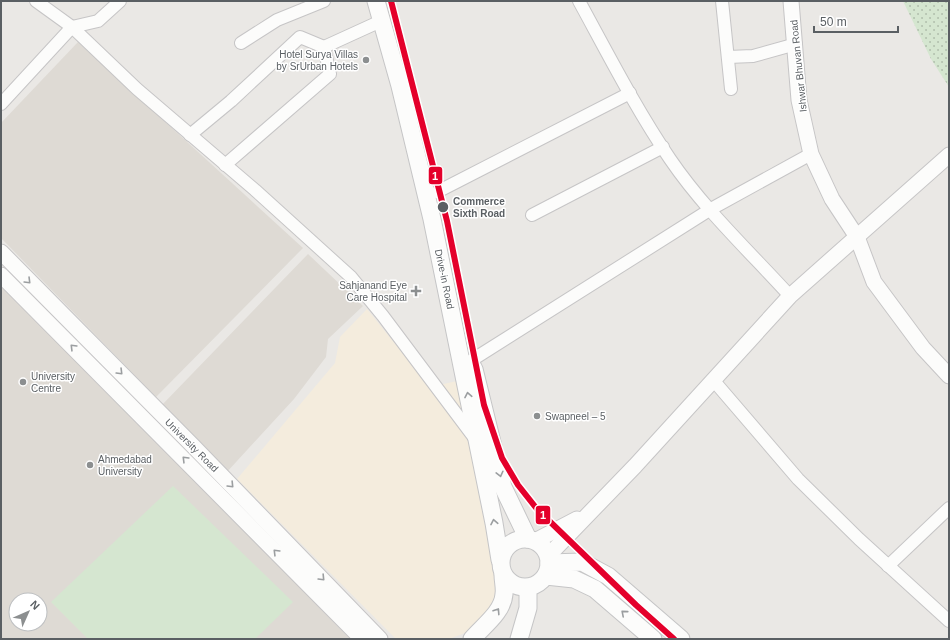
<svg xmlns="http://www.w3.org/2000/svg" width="950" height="640" viewBox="0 0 950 640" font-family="Arial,sans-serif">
<defs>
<pattern id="green-dots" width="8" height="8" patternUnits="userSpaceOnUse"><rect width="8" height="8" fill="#d5e6d0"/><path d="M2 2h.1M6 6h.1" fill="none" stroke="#b0beac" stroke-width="1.8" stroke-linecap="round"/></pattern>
</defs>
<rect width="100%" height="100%" fill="#eae8e5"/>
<!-- commercial -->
<polygon fill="#f4ecdd" points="367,309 430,387 457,381 497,588 493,606 465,633 449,639 396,639 237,479 335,363 340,337"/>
<!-- education -->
<g fill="#dedad4" fill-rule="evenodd">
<polygon points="78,42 303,248 156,397 1,238 1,123"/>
<polygon points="308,254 363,306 328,339 326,357 294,399 226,473 161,406"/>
<path d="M 1,281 L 350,639 L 1,639 ZM 16,600 L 40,600 L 40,624 L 16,624 Z"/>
</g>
<!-- green -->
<polygon fill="url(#green-dots)" points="903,1 949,1 949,87 931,59"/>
<!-- pitch -->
<polygon fill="#d5e6d0" points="173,486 293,602 255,639 88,639 51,602"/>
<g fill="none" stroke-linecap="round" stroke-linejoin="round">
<!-- minor casing -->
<g stroke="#c6c5c6" stroke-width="14">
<g id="minor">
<polyline points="36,1 72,27 137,89 255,190 351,277 383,316 476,440"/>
<path d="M 579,1 C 608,54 636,109 670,159 C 704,209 750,252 790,296"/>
<polyline points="722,1 731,89"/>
<polyline points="241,43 277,20 324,1"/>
<polyline points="728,57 753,56 796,44"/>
<polyline points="1,104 72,27 98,21 120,1"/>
<polyline points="190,135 231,101 300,37 324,47"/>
<polyline points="225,165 330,74 324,47 381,21"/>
<polyline points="437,192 630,93"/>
<polyline points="532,215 663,147"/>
<polyline points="472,360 711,209 811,154"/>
<polyline points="714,381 798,479 859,539 949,621"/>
<polyline points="888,566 949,508"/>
</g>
</g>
<!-- tertiary casing -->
<g stroke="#c6c5c6" stroke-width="17">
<g id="tertiary">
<polyline points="791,1 799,100 811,154 832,199 857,237 874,282 923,348 949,376"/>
<polyline points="1,252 194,447 380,639"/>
<polyline points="1,275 362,639"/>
<polyline points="535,541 577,519"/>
<polyline points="548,556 635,466 790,296 949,155"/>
</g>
</g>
<!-- secondary casing -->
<g stroke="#c5c5c6" stroke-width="19">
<g id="secondary">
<polyline points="376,1 400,86 432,219 494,523 500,560"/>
<polyline points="474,369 503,487 528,539"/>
<circle cx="525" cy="563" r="24"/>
<polyline points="549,563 582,562 608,576 681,639"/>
<polyline points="546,576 574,579 595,589 653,639"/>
<path d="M 472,639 C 483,626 503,612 504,594 C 505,588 503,581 503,575"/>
<polyline points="519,639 528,608 528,588"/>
</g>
</g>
<!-- minor -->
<use href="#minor" stroke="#fcfcfb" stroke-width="12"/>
<!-- tertiary -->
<use href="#tertiary" stroke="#fcfcfb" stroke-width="15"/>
<!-- secondary -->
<use href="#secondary" stroke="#fcfcfb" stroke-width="17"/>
<!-- metro-1 casing -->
<g stroke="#fff" stroke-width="9">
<polyline id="metro-1" points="391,1 447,221 484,405 502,458 518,485 537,509 636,605 674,639"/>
</g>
<!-- metro-1 -->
<use href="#metro-1" stroke="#e4002b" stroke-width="6"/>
</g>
<!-- one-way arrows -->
<defs><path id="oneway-chevron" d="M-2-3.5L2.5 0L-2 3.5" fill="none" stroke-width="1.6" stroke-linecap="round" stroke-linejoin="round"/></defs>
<g stroke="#9b9ea0">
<use href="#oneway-chevron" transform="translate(28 281) rotate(45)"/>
<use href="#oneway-chevron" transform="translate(73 347) rotate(-135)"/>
<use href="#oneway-chevron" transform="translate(120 372) rotate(45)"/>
<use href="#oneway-chevron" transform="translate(468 395) rotate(-101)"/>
<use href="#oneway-chevron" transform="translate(185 459) rotate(-135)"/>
<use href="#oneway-chevron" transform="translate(500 474) rotate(76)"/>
<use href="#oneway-chevron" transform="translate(231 485) rotate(46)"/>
<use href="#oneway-chevron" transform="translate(494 522) rotate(-101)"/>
<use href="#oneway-chevron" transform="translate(276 552) rotate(-135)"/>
<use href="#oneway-chevron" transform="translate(322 578) rotate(46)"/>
<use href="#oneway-chevron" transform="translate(497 611) rotate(-57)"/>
<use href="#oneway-chevron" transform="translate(624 613) rotate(-139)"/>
</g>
<!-- markers -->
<g fill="#8c8f90" stroke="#fff" stroke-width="1.5">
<circle cx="366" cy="60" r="4"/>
<path d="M414 285h4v4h4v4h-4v4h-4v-4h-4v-4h4z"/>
<circle cx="23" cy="382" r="4"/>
<circle cx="537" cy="416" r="4"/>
<circle cx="90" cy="465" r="4"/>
</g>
<circle fill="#5a5f63" stroke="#fff" stroke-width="1.5" cx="443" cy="207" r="6"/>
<g text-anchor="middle" stroke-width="3" stroke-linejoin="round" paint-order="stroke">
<!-- poi labels -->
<g font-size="10" fill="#5a5f63" stroke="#fff" text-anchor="start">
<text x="358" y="58" text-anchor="end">Hotel Surya Villas<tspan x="358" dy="12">by SrUrban Hotels</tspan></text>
<text x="407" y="289" text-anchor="end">Sahjanand Eye<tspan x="407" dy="12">Care Hospital</tspan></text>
<text x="31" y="380">University<tspan x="31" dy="12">Centre</tspan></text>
<text x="545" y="420">Swapneel – 5</text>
<text x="98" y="463">Ahmedabad<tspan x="98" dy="12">University</tspan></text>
</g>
<!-- street labels -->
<g font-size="10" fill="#5a5f63" stroke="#fff">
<text transform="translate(798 66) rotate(-96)" y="4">Ishwar Bhuvan Road</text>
<text transform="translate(445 279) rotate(78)" y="4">Drive-in Road</text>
<text transform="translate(192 445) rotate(45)" y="4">University Road</text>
</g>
<!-- stop labels -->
<g font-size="10" font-weight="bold" fill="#5a5f63" stroke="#fff" text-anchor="start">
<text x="453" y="205">Commerce<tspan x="453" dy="12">Sixth Road</tspan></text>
</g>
</g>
<g stroke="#fff" stroke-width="1.5">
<rect x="428" y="166" width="15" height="19" rx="4" fill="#e4002b"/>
<rect x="535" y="505" width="16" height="20" rx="4" fill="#e4002b"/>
</g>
<g font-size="11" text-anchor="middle" font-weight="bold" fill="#fff">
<text x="435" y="180">1</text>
<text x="543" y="519">1</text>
</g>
<!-- border -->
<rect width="950" height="640" fill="none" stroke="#5a5f63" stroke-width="4"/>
<!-- north arrow -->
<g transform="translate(28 612) rotate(45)"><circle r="19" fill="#ffffff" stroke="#bdbfc1"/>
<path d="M0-3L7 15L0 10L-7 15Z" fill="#8c8f90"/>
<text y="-6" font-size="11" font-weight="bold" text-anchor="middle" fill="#5a5f63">N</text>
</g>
<!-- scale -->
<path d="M814 26v6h84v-6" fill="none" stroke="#5a5f63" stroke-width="2"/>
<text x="820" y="26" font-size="12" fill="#5a5f63" stroke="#ffffff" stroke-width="3" paint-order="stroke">50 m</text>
</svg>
